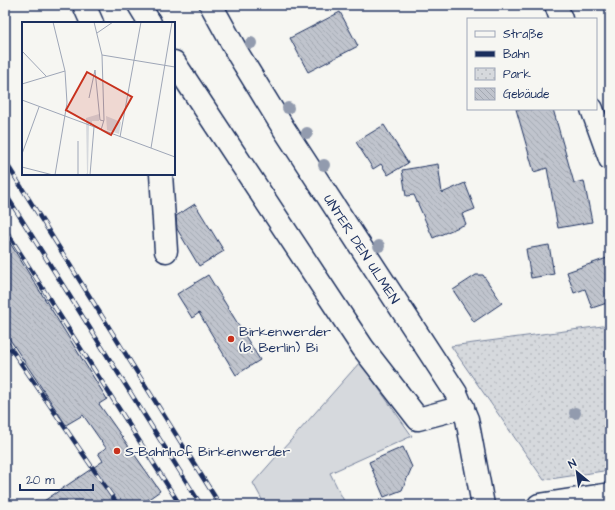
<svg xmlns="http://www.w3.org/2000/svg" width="615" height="510" viewBox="0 0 615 510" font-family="'Architects Daughter',sans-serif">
<defs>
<pattern id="park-dots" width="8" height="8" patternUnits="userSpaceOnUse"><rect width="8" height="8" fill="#d6d9dd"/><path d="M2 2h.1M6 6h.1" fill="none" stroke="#b7bbc0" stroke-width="1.8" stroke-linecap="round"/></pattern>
<pattern id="building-back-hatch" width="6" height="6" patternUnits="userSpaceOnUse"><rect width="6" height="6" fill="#c0c4cd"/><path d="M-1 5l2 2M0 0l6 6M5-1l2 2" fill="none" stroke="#a4a9b2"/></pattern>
</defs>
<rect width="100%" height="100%" fill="#f6f6f2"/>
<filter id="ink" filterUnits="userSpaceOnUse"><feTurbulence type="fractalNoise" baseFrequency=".025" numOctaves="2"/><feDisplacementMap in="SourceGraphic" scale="8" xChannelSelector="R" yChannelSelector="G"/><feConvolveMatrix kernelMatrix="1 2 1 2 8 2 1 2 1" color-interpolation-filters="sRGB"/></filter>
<g filter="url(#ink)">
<!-- grass -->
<polygon fill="#d6d9dd" stroke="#78849e" points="360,362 412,436 330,473 346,505 265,505 253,483"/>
<!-- park -->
<polygon fill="url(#park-dots)" stroke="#78849e" points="610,325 610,470 544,480 451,346"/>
<!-- building -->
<g fill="url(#building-back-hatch)" stroke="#1b2f5e">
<polygon points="340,12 358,46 308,72 290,38"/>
<polygon points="516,109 553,109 574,183 584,181 592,222 558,228 547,168 534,172"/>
<polygon points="384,125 408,163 388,175 381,164 373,169 356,142"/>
<polygon points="438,164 442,193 465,183 475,209 462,214 466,224 433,238 414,195 406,196 402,170"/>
<polygon points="195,204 224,251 199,266 177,229 176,216"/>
<polygon points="5,235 107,399 99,404 160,491 140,505 38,505 103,461 98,453 106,448 83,415 66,425 5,332"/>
<polygon points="549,245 554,274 531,278 526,249"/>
<polygon points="610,257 610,302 592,308 585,289 574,293 567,272"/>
<polygon points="208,275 260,360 236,375 199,313 192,318 177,294"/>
<polygon points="476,275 483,275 502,303 474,322 453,290"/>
<polygon points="403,447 412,467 402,490 384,497 369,462"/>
</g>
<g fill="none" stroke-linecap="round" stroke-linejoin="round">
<!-- minor casing -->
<g stroke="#1b2f5e" stroke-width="25">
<g id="minor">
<polyline points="84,5 92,23"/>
<polyline points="139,5 150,23"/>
<path id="s1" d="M 211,5 L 238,54 L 284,129 L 456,393 L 467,419 L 483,505"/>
<polyline points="556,5 561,19"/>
<polyline points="174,62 363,348 418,419 463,407"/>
<polyline points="592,109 610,159"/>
<polyline points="161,174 166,251"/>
</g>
</g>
<!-- major casing -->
<g stroke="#1b2f5e" stroke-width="25">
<polyline id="major" points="539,505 610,494"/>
</g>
<!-- minor -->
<use href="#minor" stroke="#f6f6f2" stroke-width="22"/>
<!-- major -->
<use href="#major" stroke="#f6f6f2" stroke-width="22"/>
<!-- rail casing -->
<g stroke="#1b2f5e" stroke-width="4.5">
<g id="rail">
<polyline points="5,161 220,505"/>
<polyline points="5,193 201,505"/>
<polyline points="5,229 180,505"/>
<polyline points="5,340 118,505"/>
</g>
</g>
<!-- rail -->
<use href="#rail" stroke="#f6f6f2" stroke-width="3" stroke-dasharray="9" stroke-linecap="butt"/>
</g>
<!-- trees -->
<g fill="#929bae">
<circle cx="251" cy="43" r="6"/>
<circle cx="288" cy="108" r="6"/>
<circle cx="307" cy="133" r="6"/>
<circle cx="324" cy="165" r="6"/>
<circle cx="379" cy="246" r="6"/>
<circle cx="575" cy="413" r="6"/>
</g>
</g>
<!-- markers -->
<g fill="#c8321e" stroke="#f6f6f2" stroke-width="1.5">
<circle cx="231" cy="339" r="4"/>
<circle cx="117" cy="451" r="4"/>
</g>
<g text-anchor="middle" stroke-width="3.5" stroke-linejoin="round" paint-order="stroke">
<!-- street labels -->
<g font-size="14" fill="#1b2f5e" stroke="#f6f6f2">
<text dy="5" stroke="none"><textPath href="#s1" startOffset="287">UNTER DEN ULMEN</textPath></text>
</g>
<!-- poi labels -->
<g font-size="14" fill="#1b2f5e" stroke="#f6f6f2" text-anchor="start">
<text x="239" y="336">Birkenwerder<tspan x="239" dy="16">(b. Berlin) Bi</tspan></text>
<text x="125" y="456">S-Bahnhof Birkenwerder</text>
</g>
</g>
<!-- overview -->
<g transform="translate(22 22)">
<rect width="153" height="153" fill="#f6f6f2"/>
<path d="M 77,92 L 77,99 L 70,99 L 70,102 L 67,101 L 66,153 L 63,153 L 65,151 L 64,96 Z" fill="#d6d9dd"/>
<path d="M 84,94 L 99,100 L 97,112 L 85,108 Z" fill="#d6d9dd"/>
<path fill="none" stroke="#9ea6b7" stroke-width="1" d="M 31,0 L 43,49 L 45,81 L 33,153M 72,0 L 80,33 L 82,98 L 79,108M 75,11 L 91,0M 0,29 L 24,54M 80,33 L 153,45M 0,62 L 43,49M 67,76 L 73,48 L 78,98 L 82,99M 0,78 L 153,135M 98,115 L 119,0M 56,119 L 56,153M 129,126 L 150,0M 0,132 L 17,85M 0,145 L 31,153M 68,153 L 72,105"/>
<path fill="#c8321e" fill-opacity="0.15" stroke="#c8321e" stroke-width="2" d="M 65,50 L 110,75 L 89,113 L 44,88 Z"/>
<rect width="153" height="153" fill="none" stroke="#1b2f5e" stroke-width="2"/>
</g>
<!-- margin -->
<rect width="615" height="510" fill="none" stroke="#f6f6f2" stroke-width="20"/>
<rect x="10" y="10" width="595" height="490" fill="none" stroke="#1b2f5e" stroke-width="1.5" filter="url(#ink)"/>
<!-- legend -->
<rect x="467" y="18" width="130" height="92" fill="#f6f6f2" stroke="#9ea6b7"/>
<rect x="475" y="31" width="20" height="6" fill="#f6f6f2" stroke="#9ea6b7"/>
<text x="503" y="38" font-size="12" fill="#1b2f5e">Straße</text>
<rect x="475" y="51" width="20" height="6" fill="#1b2f5e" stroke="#9ea6b7"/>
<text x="503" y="58" font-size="12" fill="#1b2f5e">Bahn</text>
<rect x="475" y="68" width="20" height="12" fill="url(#park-dots)" stroke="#9ea6b7"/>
<text x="503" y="78" font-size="12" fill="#1b2f5e">Park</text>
<rect x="475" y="88" width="20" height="12" fill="url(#building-back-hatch)" stroke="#9ea6b7"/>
<text x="503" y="98" font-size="12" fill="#1b2f5e">Gebäude</text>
<!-- north arrow -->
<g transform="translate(577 472) rotate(331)" stroke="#f6f6f2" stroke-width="3" paint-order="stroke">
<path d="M0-3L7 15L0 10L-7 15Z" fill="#1b2f5e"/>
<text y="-6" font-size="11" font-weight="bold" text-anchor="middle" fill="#1b2f5e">N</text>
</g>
<!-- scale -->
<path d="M20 484v6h73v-6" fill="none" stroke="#1b2f5e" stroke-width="2"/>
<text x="26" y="484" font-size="12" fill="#1b2f5e" stroke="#f6f6f2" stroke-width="3" paint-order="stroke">20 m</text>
</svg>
